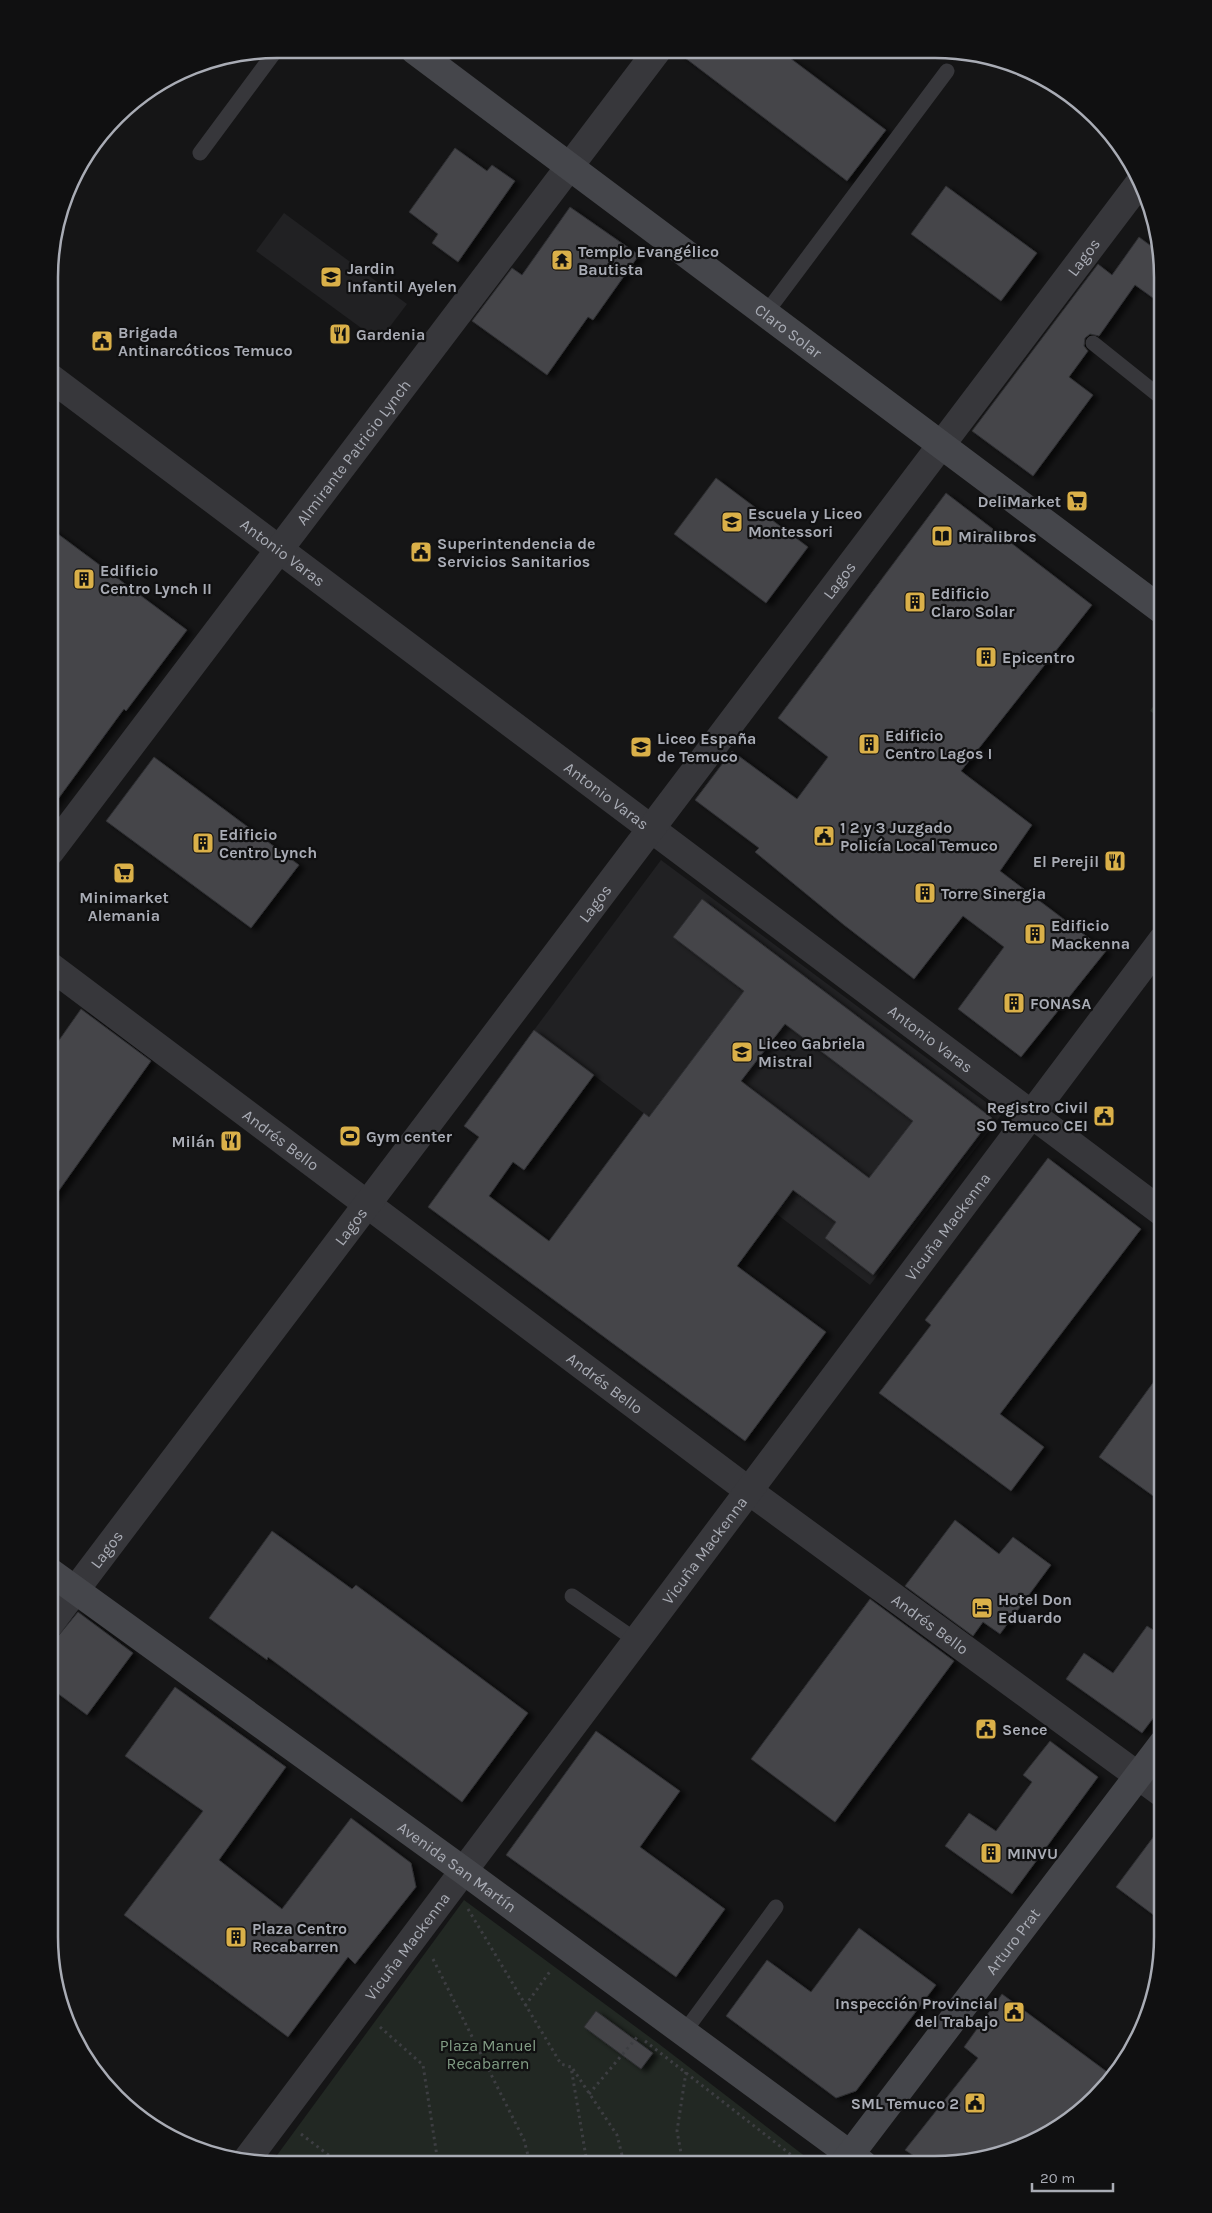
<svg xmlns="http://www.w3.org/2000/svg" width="1212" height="2213" viewBox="0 0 1212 2213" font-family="Karla,sans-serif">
<defs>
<filter id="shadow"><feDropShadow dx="5.5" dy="3" stdDeviation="2.5" flood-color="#0009"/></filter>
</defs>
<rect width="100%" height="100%" fill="#151516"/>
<!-- built -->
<g fill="#212123">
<polygon points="284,213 407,304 379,341 256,251"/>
<polygon points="661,860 1002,1114 870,1285 534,1030"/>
</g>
<!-- green -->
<g fill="#222823">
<polygon points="1163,692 1163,720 1150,711"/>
<polygon points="464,1900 659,2044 815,2164 272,2162"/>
</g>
<!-- building -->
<g fill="#444549" stroke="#2f2f32" fill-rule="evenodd" filter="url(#shadow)">
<polygon points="676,51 782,52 886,130 847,181"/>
<polygon points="455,148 487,171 492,165 515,181 458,262 432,243 438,234 409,212"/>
<polygon points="946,186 1037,253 1001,301 911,234"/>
<polygon points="570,207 639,255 593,320 588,317 547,375 472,321 512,268 522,275"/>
<polygon points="1139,237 1159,252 1163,284 1153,298 1135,285 1099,336 1090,334 1085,338 1084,346 1088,351 1069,377 1093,395 1033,476 972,431 1098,264 1112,275"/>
<polygon points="716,478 808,547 766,603 674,534"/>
<polygon points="946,493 1092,605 961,771 1032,825 1000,871 1106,951 1021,1057 958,1009 1004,947 963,916 914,979 844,925 755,852 759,848 695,800 732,751 797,799 828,757 778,718"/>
<polygon points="50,528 187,630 126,711 124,709 50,810"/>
<polygon points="154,757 299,865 251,928 106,821"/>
<path d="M 702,899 L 992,1118 L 873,1275 L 825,1238 L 836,1222 L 793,1190 L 737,1266 L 826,1332 L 745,1441 L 428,1207 L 479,1137 L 464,1126 L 534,1030 L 594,1075 L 524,1170 L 513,1162 L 489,1196 L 549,1241 L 644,1113 L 649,1117 L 744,991 L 673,937 ZM 785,1024 L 913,1121 L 869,1178 L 741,1081 Z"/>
<polygon points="81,1009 151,1061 50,1203 50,1053"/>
<polygon points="1048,1158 1141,1229 1000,1414 1044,1447 1011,1491 879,1393 931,1325 925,1320"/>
<polygon points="1163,1369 1163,1503 1099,1457"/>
<polygon points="955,1520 999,1554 1013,1537 1051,1565 1000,1634 983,1622 973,1636 905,1586"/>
<polygon points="272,1531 352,1589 356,1585 528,1713 462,1802 268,1657 267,1660 209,1618"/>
<polygon points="870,1599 954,1661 835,1822 751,1759"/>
<polygon points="78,1612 133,1653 87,1715 49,1687 49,1647"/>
<polygon points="1147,1626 1163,1636 1163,1705 1142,1733 1066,1679 1084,1653 1113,1673"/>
<polygon points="175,1687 286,1767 219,1860 282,1909 351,1818 411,1863 416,1887 355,1964 348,1957 288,2037 124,1915 203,1811 125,1756"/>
<polygon points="596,1731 680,1791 640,1847 725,1909 676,1977 506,1855"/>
<polygon points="1050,1741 1098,1777 1012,1894 945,1846 969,1813 996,1831 1032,1782 1023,1775"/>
<polygon points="1163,1824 1163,1922 1116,1887"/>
<polygon points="859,1928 936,1985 856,2091 836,2098 726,2016 767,1960 811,1992"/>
<polygon points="1002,1994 1114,2077 1062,2126 1009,2152 926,2164 905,2150 978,2058 964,2047"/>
<polygon points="596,2011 653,2053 641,2069 584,2027"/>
</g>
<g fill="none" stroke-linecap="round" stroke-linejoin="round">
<!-- path -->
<g stroke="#3d3e42" stroke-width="3" stroke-dasharray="2.5 4" stroke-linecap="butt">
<polyline points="468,1909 561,2064 571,2067 587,2163"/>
<polyline points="433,1959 524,2140 530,2163"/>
<polyline points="525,2006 551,1970"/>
<polyline points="380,2027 423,2065 438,2163"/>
<polyline points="645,2041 799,2161 797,2164"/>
<polyline points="573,2069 617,2135 624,2163"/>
<polyline points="589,2094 638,2036"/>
<polyline points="301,2134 339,2163"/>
<polyline points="683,2164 677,2131 686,2072"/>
<polyline points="778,2164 799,2161 802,2164"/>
</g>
<!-- lane -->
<g stroke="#37373b" stroke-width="15">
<polyline points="200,153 277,49"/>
<polyline points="766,313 947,71"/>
<polyline points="1093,343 1163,399"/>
<polyline points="572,1596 637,1641"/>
<polyline points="685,2031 776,1907"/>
</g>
<!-- street -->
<g stroke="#37373b" stroke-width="28">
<path id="s1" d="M 51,378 L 1163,1213"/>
<path id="s2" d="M 50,852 L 657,51"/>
<path id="s3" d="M 50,966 L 749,1491 L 1163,1794"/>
<path id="s4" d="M 49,1625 L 1140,182"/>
<path id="s5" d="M 245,2162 L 1163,939"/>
</g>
<!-- secondary -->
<g stroke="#45464b" stroke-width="28">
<path id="s6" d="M 414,50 L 1163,611"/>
<path id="s7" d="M 49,1571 L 464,1871 L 863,2164"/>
<path id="s8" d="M 843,2164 L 1163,1743"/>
</g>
</g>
<!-- icons -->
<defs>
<g id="temple-square" transform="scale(1.125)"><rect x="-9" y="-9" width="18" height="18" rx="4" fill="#dab049" stroke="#101011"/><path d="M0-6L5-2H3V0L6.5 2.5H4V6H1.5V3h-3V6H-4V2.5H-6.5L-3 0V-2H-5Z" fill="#111"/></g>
<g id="school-square" transform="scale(1.125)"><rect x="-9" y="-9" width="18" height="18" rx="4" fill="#dab049" stroke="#101011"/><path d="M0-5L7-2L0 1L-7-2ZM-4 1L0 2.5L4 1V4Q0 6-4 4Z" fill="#111"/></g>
<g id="restaurant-square" transform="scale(1.125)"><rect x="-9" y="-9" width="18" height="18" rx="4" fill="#dab049" stroke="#101011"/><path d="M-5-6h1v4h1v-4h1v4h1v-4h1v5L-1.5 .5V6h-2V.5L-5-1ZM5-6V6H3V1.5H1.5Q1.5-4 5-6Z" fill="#111"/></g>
<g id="civic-square" transform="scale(1.125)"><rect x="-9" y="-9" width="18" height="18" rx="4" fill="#dab049" stroke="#101011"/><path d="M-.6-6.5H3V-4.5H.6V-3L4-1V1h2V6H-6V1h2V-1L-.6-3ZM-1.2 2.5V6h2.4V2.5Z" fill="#111"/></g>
<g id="supermarket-square" transform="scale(1.125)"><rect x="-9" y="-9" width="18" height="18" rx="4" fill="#dab049" stroke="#101011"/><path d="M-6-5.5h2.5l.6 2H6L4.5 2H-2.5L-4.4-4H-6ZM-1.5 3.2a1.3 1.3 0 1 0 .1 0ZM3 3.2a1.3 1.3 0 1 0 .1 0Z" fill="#111"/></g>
<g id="library-square" transform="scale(1.125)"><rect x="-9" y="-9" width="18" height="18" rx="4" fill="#dab049" stroke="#101011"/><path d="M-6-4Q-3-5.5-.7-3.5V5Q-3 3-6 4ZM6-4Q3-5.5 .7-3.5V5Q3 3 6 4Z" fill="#111"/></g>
<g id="building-square" transform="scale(1.125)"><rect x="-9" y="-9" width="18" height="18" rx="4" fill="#dab049" stroke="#101011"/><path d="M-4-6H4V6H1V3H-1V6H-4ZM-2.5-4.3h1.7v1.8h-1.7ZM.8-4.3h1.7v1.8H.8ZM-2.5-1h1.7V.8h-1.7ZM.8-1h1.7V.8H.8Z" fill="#111"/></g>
<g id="stadium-square" transform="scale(1.125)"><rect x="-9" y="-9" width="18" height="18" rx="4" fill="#dab049" stroke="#101011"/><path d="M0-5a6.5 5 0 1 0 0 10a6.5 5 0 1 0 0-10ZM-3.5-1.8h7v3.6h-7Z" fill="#111"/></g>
<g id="hotel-square" transform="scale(1.125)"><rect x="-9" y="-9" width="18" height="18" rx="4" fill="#dab049" stroke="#101011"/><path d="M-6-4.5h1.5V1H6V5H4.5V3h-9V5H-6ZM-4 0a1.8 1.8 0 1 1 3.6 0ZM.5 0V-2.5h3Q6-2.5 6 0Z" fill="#111"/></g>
</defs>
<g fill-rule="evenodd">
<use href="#temple-square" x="562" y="260"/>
<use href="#school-square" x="331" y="277"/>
<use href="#restaurant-square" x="340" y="334"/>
<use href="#civic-square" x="102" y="341"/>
<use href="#supermarket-square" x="1077" y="501"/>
<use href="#school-square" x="732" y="522"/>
<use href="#library-square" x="942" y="536"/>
<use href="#civic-square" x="421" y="552"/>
<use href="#building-square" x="84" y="579"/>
<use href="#building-square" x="915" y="602"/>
<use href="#building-square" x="986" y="657"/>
<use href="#building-square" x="869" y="744"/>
<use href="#school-square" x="641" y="747"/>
<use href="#civic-square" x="824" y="836"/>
<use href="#building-square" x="203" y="843"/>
<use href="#restaurant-square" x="1115" y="861"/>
<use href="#supermarket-square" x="124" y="873"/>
<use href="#building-square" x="925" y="893"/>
<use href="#building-square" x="1035" y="934"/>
<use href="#building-square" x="1014" y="1003"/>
<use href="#school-square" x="742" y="1052"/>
<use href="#civic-square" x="1104" y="1116"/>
<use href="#stadium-square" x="350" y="1136"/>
<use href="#restaurant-square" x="231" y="1141"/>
<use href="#hotel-square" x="982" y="1608"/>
<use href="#civic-square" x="986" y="1729"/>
<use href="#building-square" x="991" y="1853"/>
<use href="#building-square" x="236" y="1937"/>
<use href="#civic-square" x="1014" y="2012"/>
<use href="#civic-square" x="975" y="2103"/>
</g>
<g text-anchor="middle" stroke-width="4.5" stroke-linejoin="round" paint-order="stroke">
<!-- poi labels -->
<g font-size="16" font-weight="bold" fill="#a9acb5" stroke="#101011" text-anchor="start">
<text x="578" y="257">Templo Evangélico<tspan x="578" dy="18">Bautista</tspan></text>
<text x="347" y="274">Jardin<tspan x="347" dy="18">Infantil Ayelen</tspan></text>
<text x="118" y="338">Brigada<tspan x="118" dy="18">Antinarcóticos Temuco</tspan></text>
<text x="356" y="340">Gardenia</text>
<text x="1061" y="507" text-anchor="end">DeliMarket</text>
<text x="748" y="519">Escuela y Liceo<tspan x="748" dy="18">Montessori</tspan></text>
<text x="958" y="542">Miralibros</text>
<text x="437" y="549">Superintendencia de<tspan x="437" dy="18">Servicios Sanitarios</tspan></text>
<text x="100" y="576">Edificio<tspan x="100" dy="18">Centro Lynch II</tspan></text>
<text x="931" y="599">Edificio<tspan x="931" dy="18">Claro Solar</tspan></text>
<text x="1002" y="663">Epicentro</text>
<text x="885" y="741">Edificio<tspan x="885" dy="18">Centro Lagos I</tspan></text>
<text x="657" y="744">Liceo España<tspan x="657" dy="18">de Temuco</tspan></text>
<text x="840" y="833">1 2 y 3 Juzgado<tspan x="840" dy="18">Policía Local Temuco</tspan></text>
<text x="219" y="840">Edificio<tspan x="219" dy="18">Centro Lynch</tspan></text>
<text x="1099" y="867" text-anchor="end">El Perejil</text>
<text x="941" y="899">Torre Sinergia</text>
<text x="124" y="903" text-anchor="middle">Minimarket<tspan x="124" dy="18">Alemania</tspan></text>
<text x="1051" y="931">Edificio<tspan x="1051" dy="18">Mackenna</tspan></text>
<text x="1030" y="1009">FONASA</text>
<text x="758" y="1049">Liceo Gabriela<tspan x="758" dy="18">Mistral</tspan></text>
<text x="1088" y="1113" text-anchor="end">Registro Civil<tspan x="1088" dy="18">SO Temuco CEI</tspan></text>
<text x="366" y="1142">Gym center</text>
<text x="215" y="1147" text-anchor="end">Milán</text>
<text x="998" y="1605">Hotel Don<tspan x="998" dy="18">Eduardo</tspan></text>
<text x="1002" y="1735">Sence</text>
<text x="1007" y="1859">MINVU</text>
<text x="252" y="1934">Plaza Centro<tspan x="252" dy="18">Recabarren</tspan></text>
<text x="998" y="2009" text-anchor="end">Inspección Provincial<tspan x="998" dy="18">del Trabajo</tspan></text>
<text x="959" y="2109" text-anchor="end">SML Temuco 2</text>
</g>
<!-- street labels -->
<g font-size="16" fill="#a9acb5" stroke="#101011">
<text dy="6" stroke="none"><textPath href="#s4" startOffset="1715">Lagos</textPath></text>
<text dy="6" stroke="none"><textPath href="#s6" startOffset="468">Claro Solar</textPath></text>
<text dy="6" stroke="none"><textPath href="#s2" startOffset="502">Almirante Patricio Lynch</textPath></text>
<text dy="6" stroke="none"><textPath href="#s1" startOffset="290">Antonio Varas</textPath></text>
<text dy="6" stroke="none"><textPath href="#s4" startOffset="1310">Lagos</textPath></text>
<text dy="6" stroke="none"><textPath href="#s1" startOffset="695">Antonio Varas</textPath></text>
<text dy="6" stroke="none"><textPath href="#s4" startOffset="905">Lagos</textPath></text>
<text dy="6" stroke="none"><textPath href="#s1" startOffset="1100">Antonio Varas</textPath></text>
<text dy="6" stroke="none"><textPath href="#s3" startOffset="289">Andrés Bello</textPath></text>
<text dy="6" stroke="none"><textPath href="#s4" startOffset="500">Lagos</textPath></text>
<text dy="6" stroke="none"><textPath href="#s5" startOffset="1170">Vicuña Mackenna</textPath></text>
<text dy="6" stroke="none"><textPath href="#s3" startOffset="694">Andrés Bello</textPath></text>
<text dy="6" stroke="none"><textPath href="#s4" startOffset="95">Lagos</textPath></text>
<text dy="6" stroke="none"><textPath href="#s5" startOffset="765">Vicuña Mackenna</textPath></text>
<text dy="6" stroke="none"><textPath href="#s3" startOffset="1099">Andrés Bello</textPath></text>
<text dy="6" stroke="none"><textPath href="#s7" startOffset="504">Avenida San Martín</textPath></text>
<text dy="6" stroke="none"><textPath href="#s8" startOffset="280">Arturo Prat</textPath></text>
<text dy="6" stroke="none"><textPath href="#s5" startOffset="270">Vicuña Mackenna</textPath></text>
</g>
<!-- park labels -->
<g font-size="16" fill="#829d85" stroke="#101011">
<text x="488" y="2051">Plaza Manuel<tspan x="488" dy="18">Recabarren</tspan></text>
</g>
</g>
<!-- crop -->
<path d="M0 0H1212V2213H0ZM277 58H935A219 219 0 0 1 1154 277V1937A219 219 0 0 1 935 2156H277A219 219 0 0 1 58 1937V277A219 219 0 0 1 277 58Z" fill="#101011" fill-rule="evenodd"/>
<path fill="none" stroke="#a9acb5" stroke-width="2.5" d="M277 58H935A219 219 0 0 1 1154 277V1937A219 219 0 0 1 935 2156H277A219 219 0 0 1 58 1937V277A219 219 0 0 1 277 58Z"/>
<!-- scale -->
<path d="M1032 2183v8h81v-8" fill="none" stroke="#a9acb5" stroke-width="2.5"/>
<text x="1040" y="2183" font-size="15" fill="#a9acb5" stroke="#101011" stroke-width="4" paint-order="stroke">20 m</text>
</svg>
